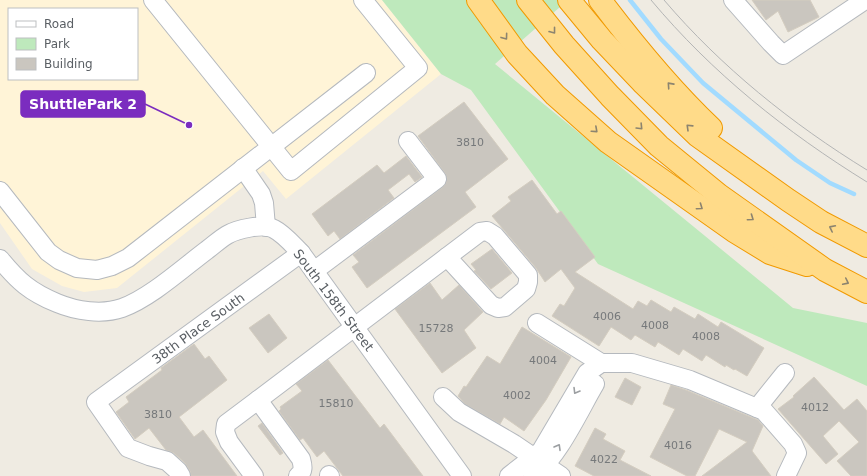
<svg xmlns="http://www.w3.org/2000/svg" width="867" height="476" viewBox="0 0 867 476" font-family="'DejaVu Sans',sans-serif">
<rect width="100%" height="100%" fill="#efebe2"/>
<!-- commercial -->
<path fill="#fff4d7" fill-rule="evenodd" d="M 0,0 L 382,0 L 441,74 L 286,199 L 263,171 L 117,288 L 84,292 L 62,286 L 32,269 L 0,223 ZM 9,9 L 137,9 L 137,79 L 9,79 Z"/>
<!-- green -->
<polygon fill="#bee9bc" points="382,0 568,0 495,64 793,308 867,323 867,386 598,264 471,90 441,74"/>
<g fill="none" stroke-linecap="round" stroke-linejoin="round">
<!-- stream -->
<polyline stroke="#a2dbff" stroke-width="4.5" points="630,0 661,39 703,83 796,160 830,183 854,194"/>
</g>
<!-- building -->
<g fill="#cac6bf" stroke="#d4cdc0">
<polygon points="752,0 810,0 819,17 788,32 778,11 766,20"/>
<polygon points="464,102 508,159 465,192 476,207 367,288 352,267 359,262 353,255 443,187 446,183 447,178 445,173 418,136"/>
<polygon points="406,156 422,177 415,182 409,174 388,190 394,198 340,239 334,231 328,236 312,214 377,165 384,173"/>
<polygon points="532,180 557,214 561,211 595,257 575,272 633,309 638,301 647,306 651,300 671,312 674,307 695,319 698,314 718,327 721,322 764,348 747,376 735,369 734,370 726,365 725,367 706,355 702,361 683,349 679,355 658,342 655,347 635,335 631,340 611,327 599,346 552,316 560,304 564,306 575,288 561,269 545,282 536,268 492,216 511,201 508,197"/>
<polygon points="492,249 512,273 491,289 474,271 476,270 471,264"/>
<polygon points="430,283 442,300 459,285 483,312 464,330 476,348 442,373 395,309"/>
<polygon points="269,314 287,338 268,353 249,328"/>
<polygon points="522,327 571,357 546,400 524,431 504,417 500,424 465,404 458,396 464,386 466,387 487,356 500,364"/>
<polygon points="194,344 205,359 209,356 227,380 179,417 194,437 203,430 237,476 191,476 190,471 185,463 174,453 166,450 149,428 135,439 116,412 129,402 126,397 162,370 161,368"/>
<polygon points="328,360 380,428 384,424 423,476 343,476 324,451 317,457 303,438 300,440 279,411 281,409 280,407 302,391 296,384"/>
<polygon points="814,377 844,410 857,399 867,411 867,476 851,476 837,461 859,442 839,421 823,436 838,454 826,464 778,409 794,397 793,396"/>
<polygon points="625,378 641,387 632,405 615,397"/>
<polygon points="671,385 686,390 758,420 763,426 752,451 771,476 702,476 747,442 719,429 695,476 687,476 650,457 675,409 663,404"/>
<polygon points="262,423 283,453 280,455 258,426"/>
<polygon points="595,428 606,434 603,439 625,451 620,460 651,476 594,476 575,466"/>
</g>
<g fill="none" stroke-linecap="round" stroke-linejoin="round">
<!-- minor casing -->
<g stroke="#b5b9be" stroke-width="20">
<g id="minor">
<polyline points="153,0 291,171 418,68 363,0"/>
<polyline points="733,0 771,43 783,55 865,0"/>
<polyline points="243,168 261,194 264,203 266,227"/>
<polyline points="0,191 48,252 59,260 77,268 97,270 112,266 128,258 366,73"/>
<polygon points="487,231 495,236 528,275 528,282 526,289 505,307 498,308 491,305 447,257 480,232"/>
<path d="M 0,259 C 18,281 30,292 57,303 C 76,311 102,315 122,308 C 150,298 183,268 207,250 C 214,245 220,239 227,235 C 237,229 264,223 274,229 C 284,234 293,245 301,253 L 462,476"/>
<polyline points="314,271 437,179 408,141"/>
<polyline points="537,323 601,363 632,363 690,380 764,411 793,444 797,453 786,476"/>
<polyline points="443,397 459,412 514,444 561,476"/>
<polyline points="258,400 447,257"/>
<polyline points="757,408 785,373"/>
<polyline points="329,475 330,476"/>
<polyline points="181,476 178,471 167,461 149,456 128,448 96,402 301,253"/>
<path d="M 254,476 L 229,442 L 225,432 L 226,424 L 258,400 L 301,459 C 303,466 304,471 298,476"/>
<polyline points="509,476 541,451 587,373 601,363"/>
<path d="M 533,476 C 558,458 579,411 595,384"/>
</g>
</g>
<!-- highway casing -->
<g stroke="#f19a00" stroke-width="24">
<g id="highway">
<polyline points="478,0 517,54 555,95 608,142 734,231 770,253 807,265"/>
<polyline points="528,0 564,45 610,96 659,146 719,195 825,270 867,292"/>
<polyline points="569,0 602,40 642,82 698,136 788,200 821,222 867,246"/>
<path d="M 600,0 C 634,45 670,89 711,128"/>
</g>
</g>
<!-- minor -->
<use href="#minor" stroke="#fff" stroke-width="18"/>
<!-- highway -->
<use href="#highway" stroke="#ffdb89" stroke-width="22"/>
<!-- tram -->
<g stroke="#b4b5b5" stroke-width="1">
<path d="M 651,0 C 712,73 786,132 867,182"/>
<path d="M 664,0 C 721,67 792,124 867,170"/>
</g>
</g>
<!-- one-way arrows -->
<defs><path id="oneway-chevron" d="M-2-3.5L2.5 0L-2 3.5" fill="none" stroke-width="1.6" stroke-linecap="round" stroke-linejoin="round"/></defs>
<g stroke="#8c846f">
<use href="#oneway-chevron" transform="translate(553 31) rotate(52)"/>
<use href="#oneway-chevron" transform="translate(505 37) rotate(54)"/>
<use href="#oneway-chevron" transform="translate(670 85) rotate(-132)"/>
<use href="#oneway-chevron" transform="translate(640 127) rotate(46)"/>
<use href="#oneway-chevron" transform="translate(689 127) rotate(-136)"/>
<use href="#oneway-chevron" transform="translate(595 130) rotate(42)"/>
<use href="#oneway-chevron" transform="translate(700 207) rotate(35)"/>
<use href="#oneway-chevron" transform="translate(751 218) rotate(35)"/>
<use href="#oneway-chevron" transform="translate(832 228) rotate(-153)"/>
<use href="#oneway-chevron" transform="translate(846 282) rotate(26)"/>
</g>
<g stroke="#9c9fa2">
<use href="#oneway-chevron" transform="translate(576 391) rotate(121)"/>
<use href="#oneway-chevron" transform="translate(558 447) rotate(-60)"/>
</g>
<g text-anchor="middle" stroke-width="4" stroke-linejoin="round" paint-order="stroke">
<!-- number labels -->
<g font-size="11" fill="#76797b">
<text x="470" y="146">3810</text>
<text x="607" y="320">4006</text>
<text x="655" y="329">4008</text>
<text x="436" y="332">15728</text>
<text x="706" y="340">4008</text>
<text x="543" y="364">4004</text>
<text x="517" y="399">4002</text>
<text x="336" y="407">15810</text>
<text x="815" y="411">4012</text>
<text x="158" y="418">3810</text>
<text x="678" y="449">4016</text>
<text x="604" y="463">4022</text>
</g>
<!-- street labels -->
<g font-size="13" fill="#5a5f64" stroke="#fff">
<text transform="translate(334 300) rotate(53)" y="5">South 158th Street</text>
<text transform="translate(198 328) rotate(-36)" y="5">38th Place South</text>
</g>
</g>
<!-- callouts -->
<path fill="none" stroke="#7b2cbf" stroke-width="1.5" d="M189 125L145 104"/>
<circle fill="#7b2cbf" stroke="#fff" stroke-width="1.5" cx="189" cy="125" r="4"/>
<rect fill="#7b2cbf" stroke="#7b2cbf" stroke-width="1.5" x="21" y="91" width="124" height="26" rx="4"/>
<g font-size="14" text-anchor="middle" font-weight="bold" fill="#fff">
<text x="83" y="109">ShuttlePark 2</text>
</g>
<!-- legend -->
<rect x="8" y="8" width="130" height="72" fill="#ffffff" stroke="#bdbfc1"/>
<rect x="16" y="21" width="20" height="6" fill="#ffffff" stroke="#bdbfc1"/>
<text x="44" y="28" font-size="12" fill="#5a5f64">Road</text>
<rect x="16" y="38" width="20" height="12" fill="#bee9bc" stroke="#bdbfc1"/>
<text x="44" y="48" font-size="12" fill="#5a5f64">Park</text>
<rect x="16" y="58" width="20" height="12" fill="#cac6bf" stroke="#bdbfc1"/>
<text x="44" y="68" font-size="12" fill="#5a5f64">Building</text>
</svg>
